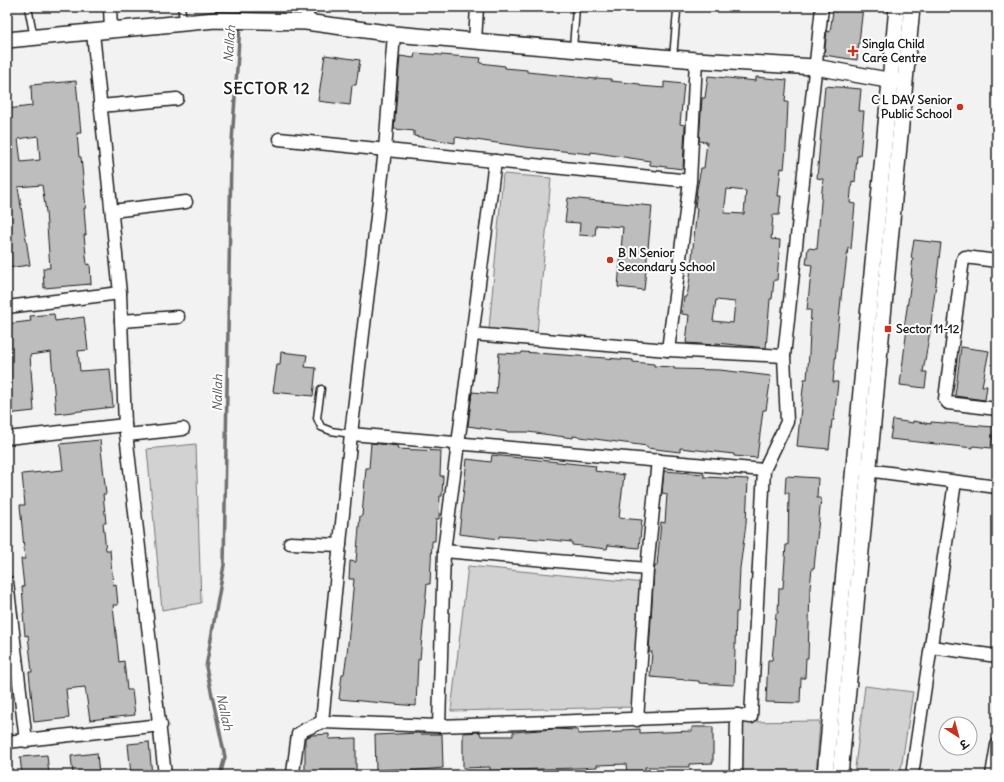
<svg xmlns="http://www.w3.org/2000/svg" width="1004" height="782" viewBox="0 0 1004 782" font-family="Delius,'Playpen Sans Deva',sans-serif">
<rect width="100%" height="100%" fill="#f2f2f2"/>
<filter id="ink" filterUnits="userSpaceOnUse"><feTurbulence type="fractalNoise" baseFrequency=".025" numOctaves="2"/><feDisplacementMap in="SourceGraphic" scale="8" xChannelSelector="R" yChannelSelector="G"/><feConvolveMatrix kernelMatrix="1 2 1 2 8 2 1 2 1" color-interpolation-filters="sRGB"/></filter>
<g filter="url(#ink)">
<!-- green -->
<g fill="#d2d2d2" stroke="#777">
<polygon points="503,174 551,178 537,333 489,329"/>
<polygon points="196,444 201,603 162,610 147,449"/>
<polygon points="468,566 645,583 635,707 451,711"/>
<polygon points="865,686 913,692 900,775 854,775"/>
<polygon points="820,721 816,775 742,775 743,722"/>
</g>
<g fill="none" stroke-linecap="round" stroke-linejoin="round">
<!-- stream -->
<g stroke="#707070" stroke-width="3.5">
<polyline points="241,16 242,7"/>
<polyline points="220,775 225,757 206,667 224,565 231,156 240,25"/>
</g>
</g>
<!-- building -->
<g fill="#bdbdbd" stroke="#1c1c1c" fill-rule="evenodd">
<polygon points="837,7 863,7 857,60 824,55 827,31 830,32 833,11 836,12"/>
<polygon points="415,53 481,58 480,63 505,66 505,68 527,70 527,72 596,79 596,78 611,79 611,81 640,84 640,86 664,88 664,82 684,84 680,124 685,125 683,169 650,165 650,161 591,152 591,154 525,147 455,137 455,143 414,136 414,131 394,129 400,56 414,58"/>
<polygon points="325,55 360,60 356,85 352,85 350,105 318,101"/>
<path d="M 708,76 L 756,81 L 756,77 L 787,80 L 785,102 L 788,102 L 786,148 L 784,169 L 781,168 L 778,196 L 781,196 L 779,215 L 773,215 L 771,239 L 780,240 L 777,280 L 774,280 L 772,299 L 770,299 L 766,348 L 716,343 L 716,345 L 686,343 L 689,315 L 682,314 L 684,297 L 687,297 L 690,277 L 697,208 L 695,208 L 697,189 L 701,168 L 704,168 L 707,142 L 699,141 L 702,98 L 705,98 ZM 727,189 L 746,191 L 744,214 L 724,213 ZM 716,300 L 735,302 L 733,323 L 713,321 Z"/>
<path d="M 76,81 L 81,133 L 77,133 L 79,157 L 81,157 L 86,208 L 84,208 L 86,235 L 84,235 L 87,265 L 90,264 L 91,284 L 44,288 L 43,268 L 50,268 L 46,212 L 42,185 L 18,187 L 30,265 L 7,268 L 7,109 L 32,106 L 31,85 ZM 38,136 L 40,160 L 21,162 L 18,139 Z"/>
<polygon points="825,86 861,89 859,111 864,111 860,156 857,156 855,182 852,181 850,203 855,204 851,249 848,248 843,288 842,288 833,382 838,382 834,420 832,420 829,449 797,446 804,379 807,379 809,354 811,310 807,310 812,265 806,264 808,248 817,249 823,179 817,178"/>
<polygon points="568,198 652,206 644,290 618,287 623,227 596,225 595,236 579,235 580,223 565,222"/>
<polygon points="914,240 941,243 930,331 923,372 927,372 925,388 900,385 907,328 904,328 912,275 911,275 913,258 911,258"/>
<polygon points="54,314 55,321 84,317 88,350 78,351 80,371 110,369 113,407 56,414 51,352 30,355 34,411 7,414 7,370 9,370 7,324 31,321 30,316"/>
<polygon points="961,347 989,351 982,386 987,386 985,400 955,396"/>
<polygon points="281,352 307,355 305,367 316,368 313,396 273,392 277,365 280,365"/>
<polygon points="522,352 633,360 633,362 654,364 654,366 674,367 674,369 720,370 771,376 766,410 763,410 757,458 734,456 734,454 680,448 680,452 647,448 647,446 573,436 573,438 528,432 508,432 468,426 472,392 496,394 499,353 521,354"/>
<polygon points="893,420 913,423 913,421 931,424 931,422 994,427 991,448 973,446 973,448 890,439"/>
<polygon points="100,440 106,494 103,494 106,523 103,523 106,550 110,550 113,585 116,584 118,605 113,605 119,662 124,661 127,690 132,690 135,715 90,720 85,687 66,689 69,718 34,722 29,672 32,672 28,635 25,636 23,613 24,613 22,587 24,587 21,559 25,559 20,505 25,505 22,474 63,470 60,444"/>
<polygon points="371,443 398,446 397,449 441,451 440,476 443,476 442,496 440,496 439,519 436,519 435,541 432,541 430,584 427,584 420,659 418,659 416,706 339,699 342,674 344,674 347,654 354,579 349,579 350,561 356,562 360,516 362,516 366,468 369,468"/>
<polygon points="492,455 596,466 595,471 624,475 619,518 642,520 639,548 608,545 607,549 572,545 572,542 552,540 499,536 499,539 459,534 467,459 491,462"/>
<polygon points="664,471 704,474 704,477 748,479 746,524 740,568 738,612 736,612 734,685 699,683 699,681 650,677 652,652 649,652 654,570 655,566 657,566 661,522 665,523 667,494 662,493"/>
<polygon points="786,476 818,478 817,498 821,498 814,568 812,568 810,588 808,658 806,658 805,678 801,678 800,703 766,702 768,660 772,660 776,613 778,613 779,588 783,588 786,545 788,545 789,493 785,493"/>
<polygon points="692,727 713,727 713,763 689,764 689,767 645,767 645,775 627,775 626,764 597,765 597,767 579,768 511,770 490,771 490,767 463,768 463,733 480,732 481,736 513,736 513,732 554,729 578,730 578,734 623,732 623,730 640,729 640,733 692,731"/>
<polygon points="419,733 421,734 442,734 443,768 399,772 398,769 376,770 375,735"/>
<polygon points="329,734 329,739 356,738 356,774 333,774 333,772 305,772 305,738 312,735"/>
<polygon points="149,742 152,775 131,775 128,744"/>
<polygon points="97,753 99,775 73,775 71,756"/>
<polygon points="47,755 49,775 22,775 20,757"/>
</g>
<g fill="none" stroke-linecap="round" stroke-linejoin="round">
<!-- service casing -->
<g stroke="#1c1c1c" stroke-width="9">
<g id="service">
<polyline points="28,7 34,38"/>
<polyline points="181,7 184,23"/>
<polyline points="573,49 576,7"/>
<polyline points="673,58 677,11 676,7"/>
<polyline points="321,389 317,418 321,427 331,431 351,434"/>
</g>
</g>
<!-- minor casing -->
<g stroke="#1c1c1c" stroke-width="15">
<g id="minor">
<polyline points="110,7 111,30"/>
<polyline points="306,22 308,7"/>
<polyline points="93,33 120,293 125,425 165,775"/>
<polyline points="475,41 477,7"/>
<polyline points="100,106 177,99"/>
<polyline points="279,139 690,181"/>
<polyline points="112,211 186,202"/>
<polyline points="997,261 965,257 963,259 945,399 948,403 997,409"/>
<polyline points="7,307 120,293"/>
<polyline points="121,321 178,317"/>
<polyline points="472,334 668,350 784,356"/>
<polyline points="668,350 690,181 696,60"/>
<polyline points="351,434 764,470"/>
<polyline points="127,435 183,429"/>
<polyline points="7,438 125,425"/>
<polyline points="859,469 997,487"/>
<polyline points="290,543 340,545"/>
<polyline points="444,551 647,569"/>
<polyline points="7,582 26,741"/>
<polyline points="931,647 997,656"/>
<polyline points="637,720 647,569 658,460"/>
<polyline points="322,722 351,434 385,150 394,34"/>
<polyline points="439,726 444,551 495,161"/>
<polyline points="7,742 161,725"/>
<polyline points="293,773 298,734 306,729 322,722 439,726 737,715 751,717 764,470 787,422 784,356 822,7"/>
<polyline points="736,775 737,715"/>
<polyline points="912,775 955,482"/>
<polyline points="992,775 997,745"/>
</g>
</g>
<!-- tertiary casing -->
<g stroke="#1c1c1c" stroke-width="18">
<g id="tertiary">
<polyline points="7,40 215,20 306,22 394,34 475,41 696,60 815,67 904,83"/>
<polyline points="825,775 897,7"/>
<polyline points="840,775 912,7"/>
</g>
</g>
<!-- service -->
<use href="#service" stroke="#fff" stroke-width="6"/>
<!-- minor -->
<use href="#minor" stroke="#fff" stroke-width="12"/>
<!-- tertiary -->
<use href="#tertiary" stroke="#fff" stroke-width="15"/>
</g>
</g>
<!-- markers -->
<g fill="#c8321e" stroke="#fff" stroke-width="1.5">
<path d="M851 45h4v4h4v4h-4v4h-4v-4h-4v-4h4z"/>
<circle cx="960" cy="107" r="4"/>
<circle cx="610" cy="260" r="4"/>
<rect x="884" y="325" width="8" height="8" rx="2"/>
</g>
<g text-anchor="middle" stroke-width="4" stroke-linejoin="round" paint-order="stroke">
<!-- poi labels -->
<g font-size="12" font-weight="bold" fill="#1c1c1c" stroke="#fff" text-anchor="start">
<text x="862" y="48">Singla Child<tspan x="862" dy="14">Care Centre</tspan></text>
<text x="952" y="104" text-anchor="end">C L DAV Senior<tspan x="952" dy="14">Public School</tspan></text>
<text x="618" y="257">B N Senior<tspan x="618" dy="14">Secondary School</tspan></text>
<text x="896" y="333">Sector 11-12</text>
</g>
<!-- water labels -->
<g font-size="13" font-style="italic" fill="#5b5b5b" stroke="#fff">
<text transform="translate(229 44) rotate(-86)" y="5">Nallah</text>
<text transform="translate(217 393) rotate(-89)" y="5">Nallah</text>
<text transform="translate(225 712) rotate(78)" y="5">Nallah</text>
</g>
<!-- district labels -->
<g font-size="16" font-weight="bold" letter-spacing="1" fill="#1c1c1c" stroke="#fff">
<text x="267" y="94">SECTOR 12</text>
</g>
</g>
<!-- margin -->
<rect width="1004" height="782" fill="none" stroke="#fff" stroke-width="24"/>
<rect x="12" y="12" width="980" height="758" fill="none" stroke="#1c1c1c" stroke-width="1.5" filter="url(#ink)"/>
<!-- north arrow -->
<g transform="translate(958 736) rotate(144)"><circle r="19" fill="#ffffff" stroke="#a4a4a4"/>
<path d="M0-3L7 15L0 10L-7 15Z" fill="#c8321e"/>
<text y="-6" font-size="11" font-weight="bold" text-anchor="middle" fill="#1c1c1c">उ</text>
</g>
</svg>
